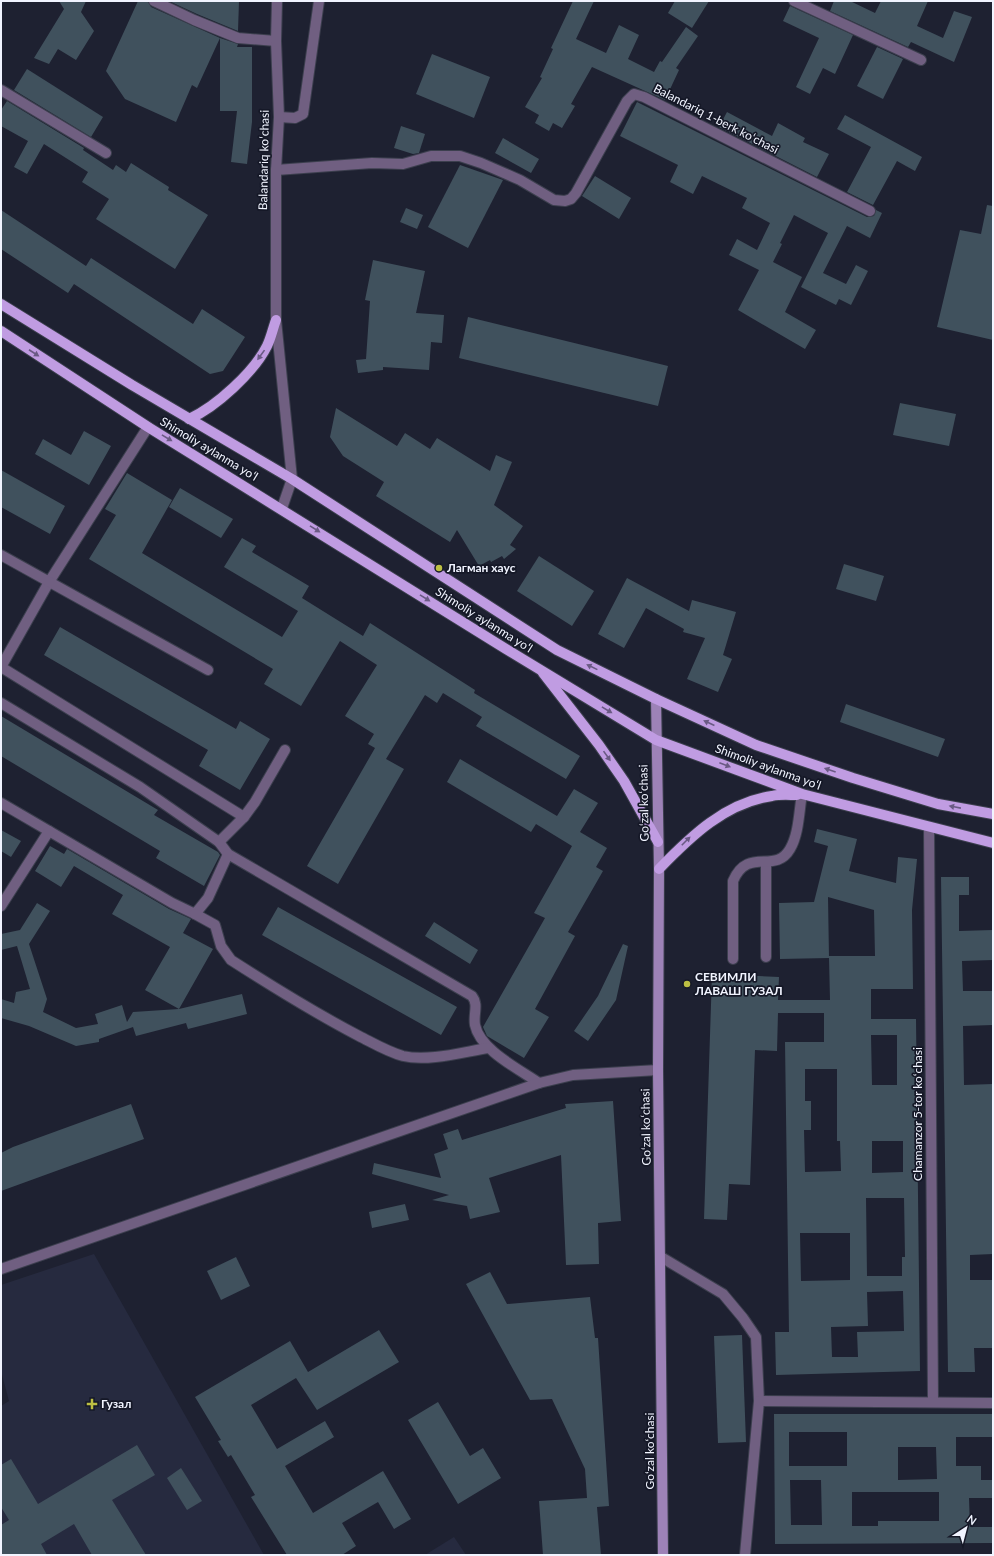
<svg xmlns="http://www.w3.org/2000/svg" width="994" height="1556" viewBox="0 0 994 1556" font-family="Lato,sans-serif">
<rect width="100%" height="100%" fill="#1e2131"/>
<!-- built -->
<g fill="#262a3f">
<polygon points="94,1254 264,1555 1,1555 1,1406 9,1401 1,1371 1,1285"/>
<polygon points="454,1537 466,1555 425,1555"/>
</g>
<!-- building -->
<g fill="#40515d" fill-rule="evenodd">
<polygon points="59,1 86,1 81,12 94,31 76,60 58,49 49,64 34,58 64,9"/>
<polygon points="138,1 148,1 151,7 220,38 197,88 192,85 176,122 125,99 106,71"/>
<polygon points="169,1 239,1 238,31 197,14"/>
<polygon points="573,1 594,1 576,39 606,53 619,25 639,35 628,59 654,72 660,61 662,62 686,27 698,36 676,68 679,70 665,100 592,67 571,104 575,106 562,128 553,123 549,131 535,123 539,115 525,107 542,78 540,77 553,49 551,48"/>
<polygon points="675,1 709,1 692,28 668,13"/>
<polygon points="834,1 850,1 875,13 881,1 928,1 917,26 943,38 954,11 972,17 954,62 911,42 908,47 830,11"/>
<polygon points="790,6 853,35 835,74 823,68 810,94 796,87 819,38 783,21"/>
<polygon points="220,38 238,44 237,47 252,47 252,122 247,164 231,162 237,111 220,111"/>
<polygon points="877,47 903,59 883,99 857,86"/>
<polygon points="432,54 490,77 474,118 416,94"/>
<polygon points="27,69 103,117 91,137 14,90"/>
<polygon points="7,101 84,148 83,150 113,170 116,165 126,172 131,163 169,187 168,190 208,215 175,269 96,219 109,199 82,182 88,172 44,144 27,174 14,167 28,141 1,126 1,110"/>
<polygon points="637,102 867,217 874,216 876,210 882,213 870,238 847,226 823,273 846,284 856,265 868,271 851,305 839,299 836,305 801,287 828,233 794,215 780,243 782,244 773,262 802,277 785,312 816,330 805,349 738,310 759,270 729,255 737,239 757,250 770,223 742,208 747,198 702,176 693,194 670,182 678,165 620,136"/>
<polygon points="727,112 772,136 778,123 805,138 803,142 829,154 817,177 719,127"/>
<polygon points="845,115 922,157 915,171 897,161 873,205 847,192 871,147 837,129"/>
<polygon points="401,126 425,134 419,153 413,154 394,148"/>
<polygon points="503,138 539,159 531,173 495,153"/>
<polygon points="460,165 503,180 468,248 428,227"/>
<polygon points="595,176 631,198 619,219 582,196"/>
<polygon points="987,205 993,206 993,340 937,327 960,230 981,234"/>
<polygon points="406,208 423,215 417,229 400,222"/>
<polygon points="1,210 86,266 91,258 193,324 202,309 245,337 223,371 210,374 74,284 68,293 1,249"/>
<polygon points="373,260 425,271 416,313 444,315 442,343 431,342 429,370 383,367 383,370 358,373 356,360 366,359 370,301 365,300"/>
<polygon points="468,317 668,366 658,406 459,358"/>
<polygon points="900,403 956,414 949,446 893,435"/>
<polygon points="336,408 397,446 405,433 430,449 437,438 490,471 496,455 512,462 494,505 523,526 510,545 516,549 504,559 502,556 491,562 490,560 479,566 457,530 450,542 376,496 384,482 343,456 330,437"/>
<polygon points="84,431 111,446 89,485 35,454 43,439 71,455"/>
<polygon points="1,470 65,506 50,534 1,507"/>
<polygon points="127,473 172,500 142,553 282,637 298,611 224,567 242,538 256,546 252,552 309,586 302,598 363,636 370,623 475,690 474,693 580,756 566,779 476,726 482,717 443,693 437,703 425,695 386,759 404,769 338,884 307,866 375,748 368,744 374,734 345,716 377,665 340,641 301,706 264,684 273,669 89,559 116,515 105,509"/>
<polygon points="180,488 233,519 221,538 169,507"/>
<polygon points="539,556 594,591 572,626 517,591"/>
<polygon points="844,564 884,576 876,601 836,589"/>
<polygon points="627,578 689,611 692,600 736,612 723,655 732,659 718,692 687,679 705,638 683,632 684,629 646,608 624,648 598,634"/>
<polygon points="60,627 236,729 240,721 270,739 240,790 199,766 208,750 44,655"/>
<polygon points="846,704 945,739 938,757 840,722"/>
<polygon points="1,716 158,810 154,815 218,852 220,855 204,886 156,858 160,851 1,756"/>
<polygon points="460,759 557,816 574,789 598,803 580,832 607,848 596,867 603,871 568,932 575,936 535,1009 549,1017 524,1058 487,1036 483,1027 545,918 534,913 572,846 536,824 531,832 447,782"/>
<path d="M 817,829 L 857,839 L 849,871 L 896,883 L 898,857 L 917,859 L 912,910 L 913,989 L 871,989 L 871,1019 L 916,1019 L 920,1371 L 776,1375 L 775,1332 L 789,1332 L 785,1042 L 824,1042 L 824,1013 L 778,1013 L 777,1051 L 755,1050 L 750,1185 L 729,1184 L 727,1220 L 704,1219 L 712,974 L 779,977 L 778,1000 L 830,1000 L 829,958 L 780,959 L 779,903 L 814,902 L 828,846 L 814,842 ZM 828,897 L 874,910 L 875,956 L 829,956 L 829,958 ZM 871,1035 L 897,1035 L 897,1085 L 872,1085 ZM 805,1069 L 837,1069 L 837,1141 L 840,1141 L 841,1171 L 805,1172 L 804,1130 L 811,1130 L 811,1101 L 805,1101 ZM 872,1141 L 903,1141 L 903,1172 L 872,1173 ZM 866,1198 L 904,1198 L 905,1257 L 902,1257 L 902,1276 L 867,1276 ZM 800,1233 L 850,1233 L 850,1280 L 801,1281 ZM 903,1291 L 904,1331 L 857,1332 L 858,1357 L 832,1357 L 831,1327 L 868,1326 L 867,1292 Z"/>
<polygon points="1,830 21,841 11,857 1,851"/>
<polygon points="50,846 64,854 67,849 169,909 191,919 183,933 213,949 179,1009 145,990 170,947 112,914 123,895 74,866 61,887 35,871"/>
<polygon points="941,877 969,877 969,895 959,895 959,931 993,930 993,960 962,961 963,991 993,991 993,1025 963,1026 964,1085 993,1084 993,1254 970,1255 970,1280 993,1280 993,1348 974,1348 975,1372 948,1372"/>
<polygon points="37,903 50,911 29,944 47,999 43,1012 76,1028 98,1024 95,1014 122,1005 127,1022 133,1012 179,1009 242,994 247,1014 188,1029 186,1023 136,1036 133,1027 99,1039 99,1042 76,1046 29,1026 1,1018 1,999 14,1003 16,992 30,989 17,946 1,950 1,934 20,930"/>
<polygon points="278,907 457,1007 441,1035 262,935"/>
<polygon points="434,922 478,950 470,964 425,936"/>
<polygon points="623,944 628,946 616,1000 588,1041 574,1031 598,996"/>
<polygon points="613,1101 621,1221 598,1223 599,1264 566,1265 561,1155 489,1178 500,1212 470,1219 467,1206 432,1200 449,1195 372,1174 374,1163 441,1178 434,1154 448,1149 443,1134 458,1129 462,1140 566,1108 565,1104"/>
<polygon points="131,1104 144,1139 1,1191 1,1153 13,1147"/>
<polygon points="405,1204 409,1220 372,1228 369,1212"/>
<polygon points="236,1257 250,1286 221,1300 207,1271"/>
<polygon points="490,1272 507,1304 590,1297 595,1338 598,1338 609,1506 597,1507 601,1555 543,1555 539,1501 587,1498 585,1469 552,1399 530,1400 466,1284"/>
<polygon points="379,1330 399,1362 317,1410 296,1378 251,1405 277,1449 325,1421 334,1437 285,1466 313,1513 383,1471 411,1519 394,1529 378,1502 342,1523 356,1546 342,1555 287,1555 251,1497 255,1495 231,1455 228,1457 218,1441 221,1440 195,1397 290,1341 308,1372"/>
<polygon points="742,1335 746,1442 718,1443 714,1336"/>
<polygon points="438,1402 470,1456 483,1448 501,1478 458,1504 408,1420"/>
<path d="M 774,1414 L 993,1414 L 993,1437 L 956,1437 L 956,1466 L 981,1466 L 981,1480 L 993,1480 L 993,1498 L 969,1498 L 970,1527 L 993,1527 L 993,1543 L 775,1544 ZM 789,1432 L 847,1432 L 847,1466 L 789,1466 ZM 898,1447 L 936,1447 L 937,1479 L 898,1480 ZM 790,1480 L 821,1480 L 822,1525 L 791,1525 ZM 852,1492 L 939,1492 L 939,1521 L 878,1521 L 878,1526 L 852,1526 Z"/>
<polygon points="137,1445 155,1475 112,1500 146,1555 92,1555 74,1524 41,1544 47,1555 1,1555 1,1525 9,1520 1,1507 1,1465 11,1459 38,1504"/>
<polygon points="181,1468 202,1501 187,1510 167,1478"/>
</g>
<g fill="none" stroke-linecap="round" stroke-linejoin="round">
<!-- minor casing -->
<g stroke="#3c3f4e" stroke-width="12">
<g id="minor">
<polyline points="154,1 194,20 238,38 276,41"/>
<polyline points="794,1 921,60"/>
<polyline points="1,90 106,153"/>
<polyline points="279,117 295,118 303,114 319,1"/>
<polyline points="276,170 372,163 403,164 431,156 460,156 481,163 520,180 554,200 565,201 571,199 576,193 627,101 634,94 644,97 870,211"/>
<polyline points="148,427 49,582 1,667 244,817 255,802 285,750"/>
<polyline points="1,555 208,670"/>
<path d="M 1,703 L 140,787 L 219,842 L 228,854 L 472,996 C 479,1005 473,1014 475,1025 C 480,1050 519,1069 539,1083"/>
<polyline points="1,803 49,831"/>
<polyline points="929,827 933,1401"/>
<polyline points="219,842 244,817"/>
<polyline points="1,906 49,831 172,903 195,914 208,898 228,854"/>
<path d="M 195,914 L 215,925 L 221,946 L 231,960 C 273,987 315,1013 359,1036 C 373,1043 388,1052 403,1056 C 428,1062 463,1052 488,1048"/>
<polyline points="766,957 766,862"/>
<path d="M 733,959 L 733,881 C 748,846 775,875 790,849 C 799,834 799,811 802,794"/>
<polyline points="661,1257 723,1294 743,1318 756,1337 759,1401 745,1555"/>
<polyline points="1,1269 539,1083 573,1075 658,1070"/>
<polyline points="759,1401 993,1403"/>
</g>
</g>
<!-- tertiary casing -->
<g stroke="#3c3f4e" stroke-width="12">
<polyline id="tertiary" points="277,1 276,41 279,117 276,170 276,320 292,479 282,508"/>
</g>
<!-- secondary casing -->
<g stroke="#3c3f4e" stroke-width="12">
<polyline id="secondary" points="656,699 659,869 658,1070 663,1555"/>
</g>
<!-- primary casing -->
<g stroke="#3c3f4e" stroke-width="12">
<g id="primary">
<polyline points="1,304 132,385 292,479 557,650 656,699 756,745 853,778 938,804 993,814"/>
<polyline points="1,331 148,427 506,649 656,740 802,794 993,843"/>
<path d="M 189,419 C 216,407 254,372 267,346 C 271,338 273,328 276,320"/>
<polyline points="543,673 599,745 624,781 658,842"/>
<path d="M 659,869 C 691,836 725,803 772,796 C 780,794 789,795 797,795"/>
</g>
</g>
<!-- minor -->
<use href="#minor" stroke="#705f81" stroke-width="10"/>
<!-- tertiary -->
<use href="#tertiary" stroke="#705f81" stroke-width="10"/>
<!-- secondary -->
<use href="#secondary" stroke="#9d82b7" stroke-width="10"/>
<!-- primary -->
<use href="#primary" stroke="#c09ce2" stroke-width="10"/>
</g>
<!-- one-way arrows -->
<defs><path id="oneway-solid" d="M-6-.8H1V-3.2L6.5 0L1 3.2V.8H-6Z"/></defs>
<g fill="#6a5a84">
<use href="#oneway-solid" transform="translate(34 353) rotate(33)"/>
<use href="#oneway-solid" transform="translate(261 355) rotate(126)"/>
<use href="#oneway-solid" transform="translate(167 438) rotate(31)"/>
<use href="#oneway-solid" transform="translate(315 529) rotate(32)"/>
<use href="#oneway-solid" transform="translate(425 598) rotate(32)"/>
<use href="#oneway-solid" transform="translate(592 667) rotate(-154)"/>
<use href="#oneway-solid" transform="translate(607 710) rotate(31)"/>
<use href="#oneway-solid" transform="translate(709 723) rotate(-155)"/>
<use href="#oneway-solid" transform="translate(607 756) rotate(55)"/>
<use href="#oneway-solid" transform="translate(725 765) rotate(21)"/>
<use href="#oneway-solid" transform="translate(830 770) rotate(-161)"/>
<use href="#oneway-solid" transform="translate(955 807) rotate(-169)"/>
<use href="#oneway-solid" transform="translate(686 841) rotate(-45)"/>
</g>
<!-- markers -->
<g fill="#bdbf43" stroke="#151827" stroke-width="1.5">
<circle cx="439" cy="568" r="4"/>
<circle cx="687" cy="984" r="4"/>
<path d="M90 1398h4v4h4v4h-4v4h-4v-4h-4v-4h4z"/>
</g>
<g text-anchor="middle" stroke-width="3.5" stroke-linejoin="round" paint-order="stroke">
<!-- street labels -->
<g font-size="12" fill="#f1f4ff" stroke="#151827">
<text transform="translate(716 119) rotate(27)" y="4">Balandariq 1-berk koʻchasi</text>
<text transform="translate(264 160) rotate(-89)" y="4">Balandariq koʻchasi</text>
<text transform="translate(209 449) rotate(31)" y="4">Shimoliy aylanma yoʻl</text>
<text transform="translate(484 620) rotate(32)" y="4">Shimoliy aylanma yoʻl</text>
<text transform="translate(768 767) rotate(20)" y="4">Shimoliy aylanma yoʻl</text>
<text transform="translate(644 803) rotate(-91)" y="4">Goʻzal koʻchasi</text>
<text transform="translate(918 1114) rotate(-90)" y="4">Chamanzor 5-tor koʻchasi</text>
<text transform="translate(646 1127) rotate(-91)" y="4">Goʻzal koʻchasi</text>
<text transform="translate(650 1451) rotate(-90)" y="4">Goʻzal koʻchasi</text>
</g>
<!-- poi labels -->
<g font-size="12" font-weight="bold" fill="#f1f4ff" stroke="#151827" text-anchor="start">
<text x="447" y="572">Лагман хаус</text>
<text x="695" y="981">СЕВИМЛИ<tspan x="695" dy="14">ЛАВАШ ГУЗАЛ</tspan></text>
<text x="101" y="1408">Гузал</text>
</g>
</g>
<!-- border -->
<rect width="994" height="1556" fill="none" stroke="#f1f4ff" stroke-width="4"/>
<!-- north arrow -->
<g transform="translate(966 1528) rotate(36)" stroke="#151827" stroke-width="3" paint-order="stroke">
<path d="M0-3L7 15L0 10L-7 15Z" fill="#f1f4ff"/>
<text y="-6" font-size="11" font-weight="bold" text-anchor="middle" fill="#f1f4ff">N</text>
</g>
</svg>
